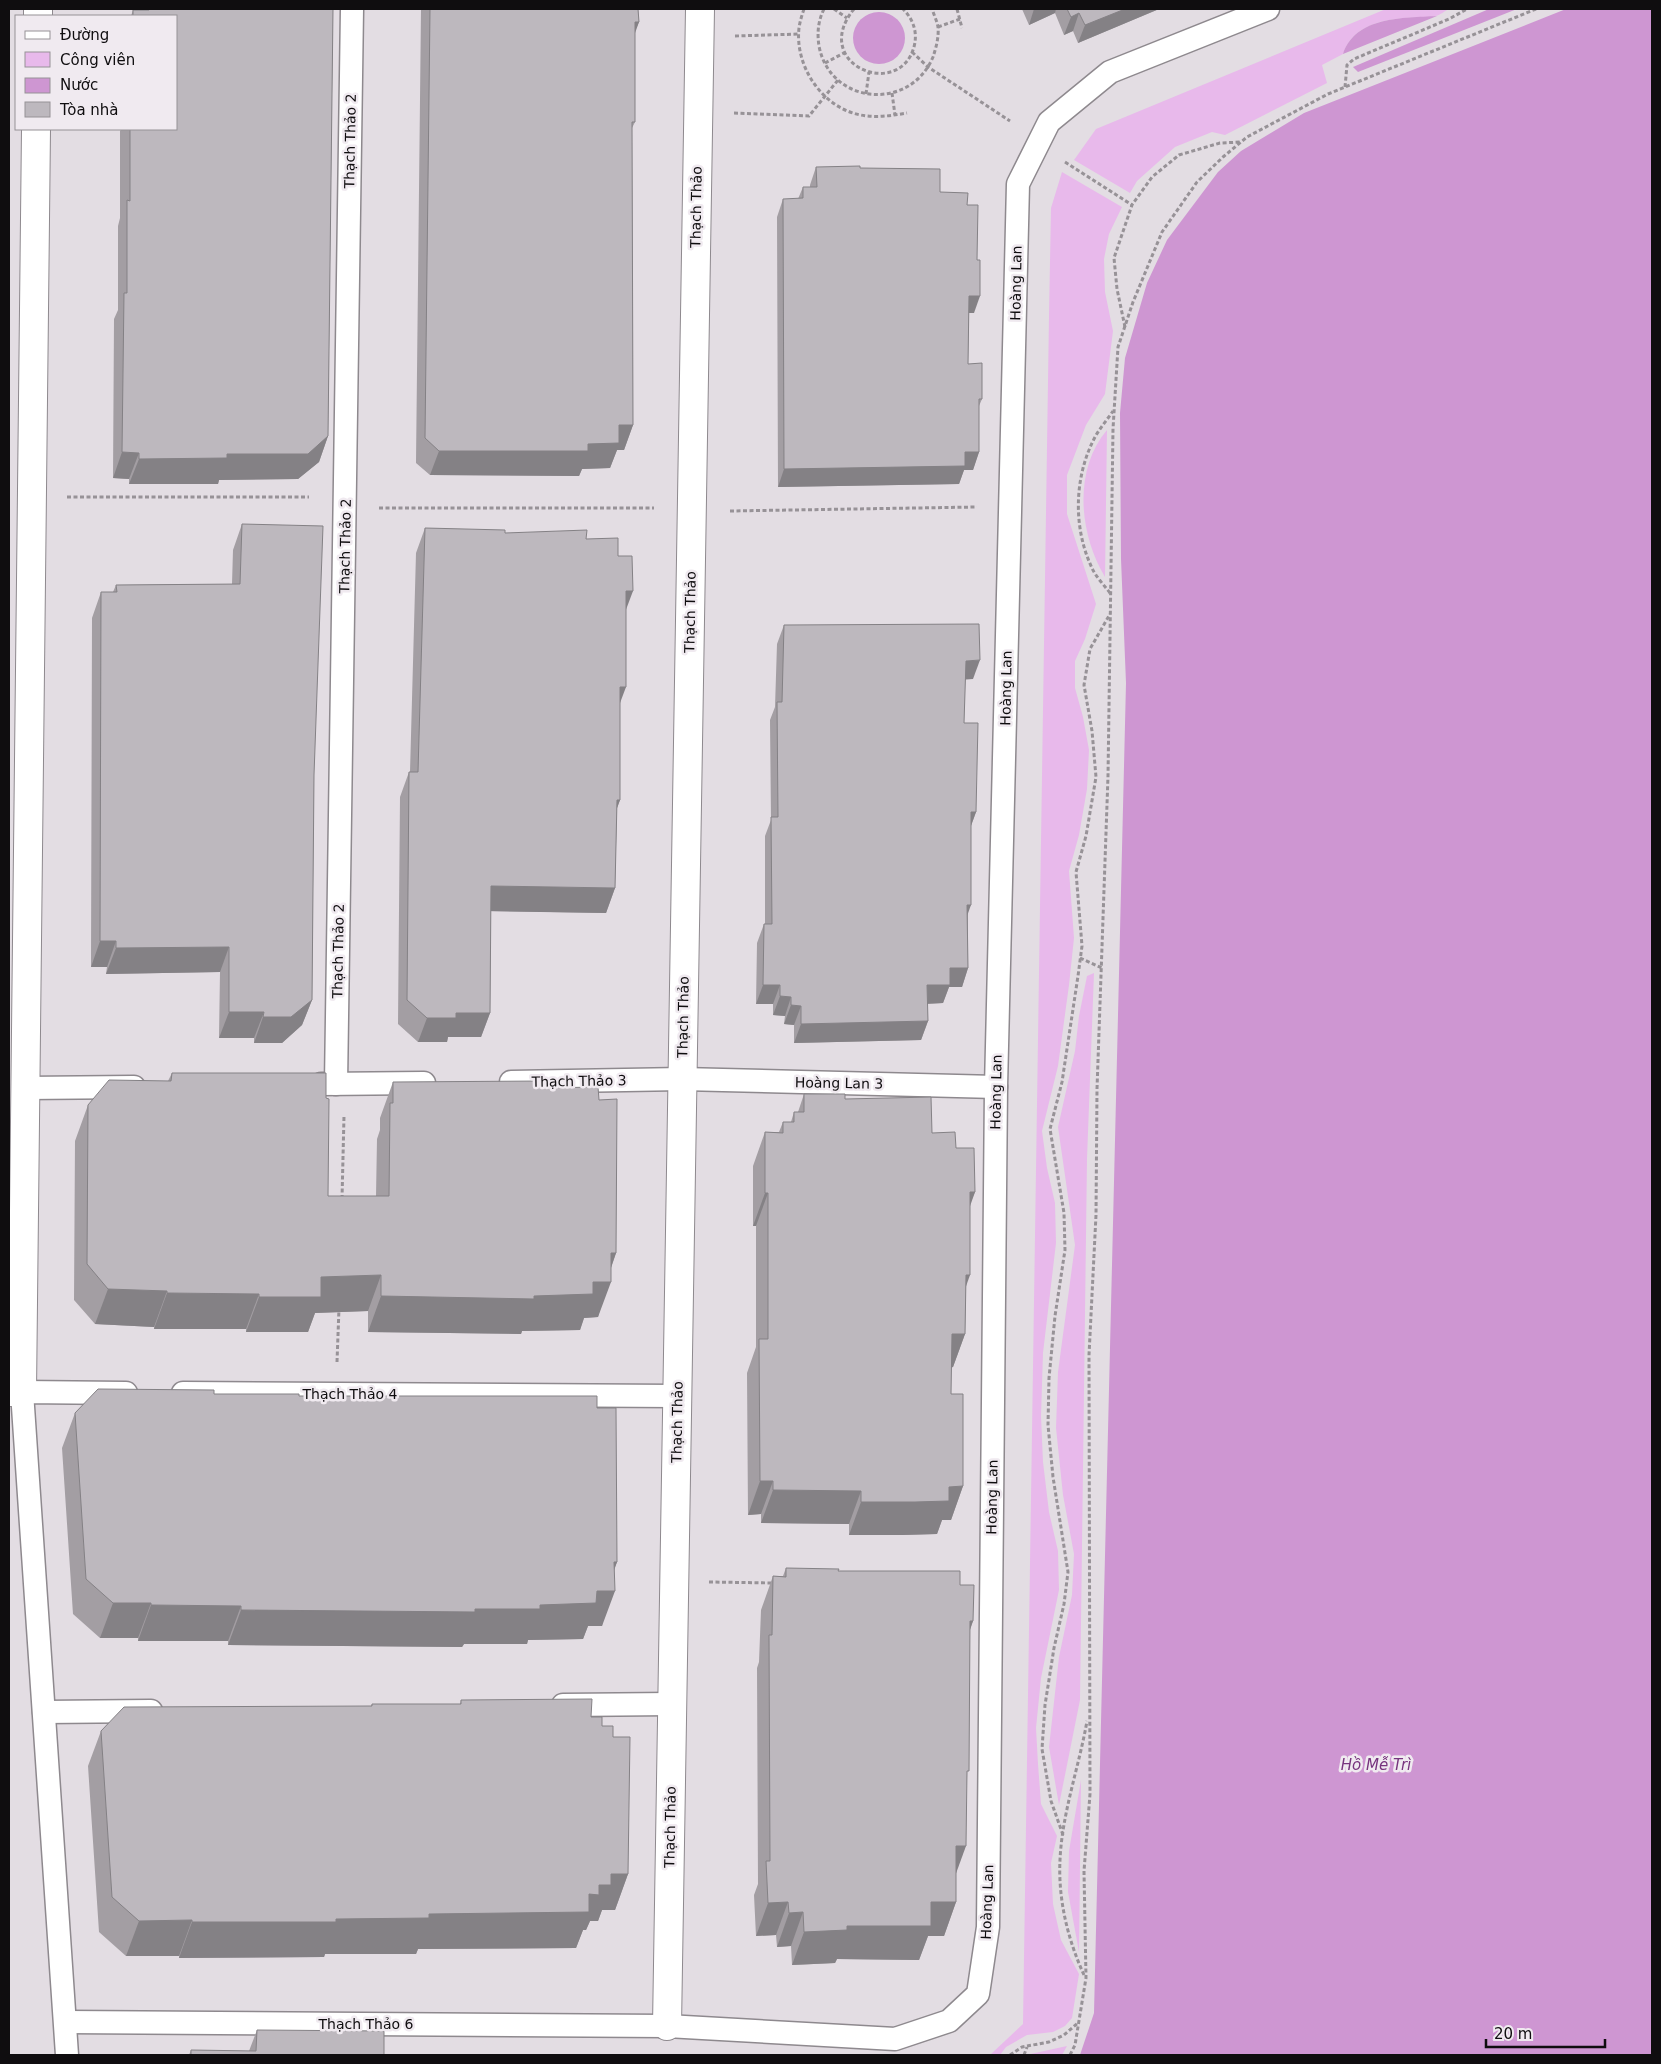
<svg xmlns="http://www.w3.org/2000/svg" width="1661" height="2064" viewBox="0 0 1661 2064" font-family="'DejaVu Sans',sans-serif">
<rect width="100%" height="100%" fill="#e3dde3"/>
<!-- green -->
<g fill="#e8b9eb">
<path d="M 1386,9 L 1449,9 C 1445,11 1440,15 1436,16 C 1426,19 1415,17 1405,18 C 1379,20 1352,27 1343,54 L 1322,65 L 1327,83 L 1225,135 L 1212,132 L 1175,147 L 1137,181 L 1130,193 L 1074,160 L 1096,129 Z"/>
<polygon points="1062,172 1122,207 1109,234 1104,259 1105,292 1113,331 1105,394 1086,425 1067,475 1067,514 1096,604 1085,639 1075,661 1075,688 1083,717 1089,750 1087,789 1079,835 1069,871 1074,938 1069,985 1058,1066 1042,1131 1047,1168 1055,1203 1056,1243 1043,1353 1041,1416 1043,1462 1049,1512 1058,1551 1059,1590 1041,1678 1036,1728 1038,1764 1041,1804 1057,1836 1051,1863 1053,1904 1061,1940 1079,1974 1072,2018 1065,2026 1053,2032 1027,2035 1006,2047 1000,2055 990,2055 1023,2024 1049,316 1051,208"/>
<path d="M 1107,430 L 1105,577 C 1079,534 1073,470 1107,430 Z"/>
<polygon points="1094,973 1087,1159 1080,1700 1059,1805 1049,1747 1059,1657 1072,1595 1074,1554 1063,1495 1056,1428 1058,1372 1075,1245 1058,1127 1075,1051 1079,1016 1087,976"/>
<polygon points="1081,1780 1079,1952 1068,1892 1069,1851"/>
<polygon points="1067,2046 1062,2055 1026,2055"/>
</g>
<!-- water -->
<g fill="#ce96d2">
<polygon points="1489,9 1517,9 1358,72 1353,67"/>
<polygon points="1566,9 1652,9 1652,2055 1080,2055 1094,2013 1126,683 1121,559 1120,413 1125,358 1147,283 1167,240 1218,172 1241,151 1304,113"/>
<circle cx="879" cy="38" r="26"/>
<path d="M 1437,16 L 1343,54 C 1356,16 1403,18 1437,16 Z"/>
</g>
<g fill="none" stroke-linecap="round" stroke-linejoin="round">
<!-- lane casing -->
<g stroke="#8e898e" stroke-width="25">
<g id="lane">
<polyline points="511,1082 682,1079 996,1087"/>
<polyline points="321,1084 424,1083"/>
<polyline points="336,1084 352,9"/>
<polyline points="25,1088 134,1087"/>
<polyline points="183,1393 677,1396"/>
<polyline points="563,1705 672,1704"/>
<polyline points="44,1712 151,1711"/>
<polyline points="66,2022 667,2026 895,2039 949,2021 978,1994 988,1927 996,1087 1018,184 1049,122 1110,72 1268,9"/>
<polyline points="67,2055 22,1392 126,1393"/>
</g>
</g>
<!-- street casing -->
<g stroke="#8e898e" stroke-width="30">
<g id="street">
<polyline points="38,16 38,9"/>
<polyline points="9,1392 22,1392 36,129"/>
<polyline points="667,2026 700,9"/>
</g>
</g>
<!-- path -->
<g stroke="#979297" stroke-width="3" stroke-dasharray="4 2.5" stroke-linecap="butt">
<path d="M 804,9 C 802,15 800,21 799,28 C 795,63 818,102 853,113 C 871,119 889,116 907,113"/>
<path d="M 824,9 C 818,21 817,33 819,46 C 830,105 910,112 933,57 C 936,48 939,37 938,27 C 937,21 934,15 932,9"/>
<polyline points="834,9 847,18"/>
<path d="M 854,9 C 809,64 899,101 914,47 C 918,32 913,19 903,9"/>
<polyline points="957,9 962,28"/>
<polyline points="938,27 960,19"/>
<polyline points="735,36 799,34"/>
<polyline points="912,52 928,67 1010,121"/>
<polyline points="825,63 844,53"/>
<polyline points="1345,87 1347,65 1354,59 1449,19 1467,9"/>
<polyline points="892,93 895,115"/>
<polyline points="866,94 869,72"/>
<polyline points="734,113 809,116 838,80"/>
<polyline points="1065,162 1132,205"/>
<polyline points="1125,327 1117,289 1114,258 1132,205 1152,177 1179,155 1220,143 1241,142"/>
<polyline points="67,497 309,497"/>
<polyline points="379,508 654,508"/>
<polyline points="730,511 977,507"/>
<path d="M 1110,593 C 1104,585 1096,577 1092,568 C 1073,528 1074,478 1094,439 C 1099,429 1107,420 1113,411"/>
<polyline points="1080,958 1102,968"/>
<polyline points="342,1199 344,1116"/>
<polyline points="337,1362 339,1308"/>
<polyline points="709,1582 773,1583"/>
<polyline points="1063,1835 1051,1801 1042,1749 1045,1705 1054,1648 1064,1604 1068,1572 1053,1477 1048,1425 1049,1378 1055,1316 1065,1250 1064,1213 1050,1129 1062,1082 1078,976 1082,946 1076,872 1086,836 1096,777 1092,731 1084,685 1090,649 1110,614"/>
<path d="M 1084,1975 C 1068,1940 1058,1900 1060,1860 C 1062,1813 1079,1767 1087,1721"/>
<polyline points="1010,2055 1022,2047 1049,2042 1064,2035 1079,2022"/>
<polyline points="1024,2055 1027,2047"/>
<polyline points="1070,2055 1075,2045 1086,1978 1084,1871 1090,1794 1089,1355 1096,1215 1097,1089 1108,776 1113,429 1118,347 1133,302 1162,232 1197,182 1223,157 1247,137 1328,94 1536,9"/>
</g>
<!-- lane -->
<use href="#lane" stroke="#fff" stroke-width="22"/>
<!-- street -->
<use href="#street" stroke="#fff" stroke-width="28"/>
</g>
<!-- wall -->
<g fill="#a39ea3">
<polygon points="146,9 333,9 328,436 319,462 298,479 219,480 218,484 129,484 129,479 113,478 114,319 118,310 118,226 120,218 120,131 121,129 176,129 176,16 131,16 133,10 146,10"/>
<polygon points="421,9 638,9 639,22 635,31 635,122 632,128 633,425 624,450 617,450 610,468 582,469 579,476 430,475 416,463"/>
<polygon points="1022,9 1159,9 1078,43 1073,31 1064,35 1055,13 1029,25"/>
<polygon points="816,167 860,168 940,192 967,205 974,313 969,313 968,364 982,399 979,406 979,452 973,470 964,470 959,484 778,487 777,217 783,199 798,199 803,187 810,187 810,185"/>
<polygon points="242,524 314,775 312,1000 302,1025 282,1043 254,1043 254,1038 219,1038 220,972 106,974 107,967 91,967 92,618 101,592 113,592 116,585 232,584 233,550"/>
<polygon points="425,528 505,533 586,539 618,556 626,610 620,704 620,800 617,808 615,888 606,913 491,911 490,1013 481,1037 448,1037 447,1042 418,1042 398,1024 400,797 409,772 410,772 416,553"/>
<polygon points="784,625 973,679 965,679 964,723 976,812 971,826 968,915 968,968 962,987 949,987 943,1003 927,1004 928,1021 921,1040 794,1043 794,1025 784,1024 785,1016 773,1015 773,1004 756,1004 757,943 764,924 765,924 765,836 771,820 770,720 775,707 777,644"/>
<polygon points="172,1073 326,1098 328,1196 376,1196 377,1139 380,1130 380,1118 393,1082 542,1088 599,1100 616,1253 611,1268 598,1317 584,1318 580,1330 522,1331 521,1334 368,1332 368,1311 315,1313 308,1332 246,1332 246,1329 154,1329 154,1327 95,1324 74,1300 75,1141 88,1105 168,1081"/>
<polygon points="804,1094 845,1099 932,1133 956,1148 975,1192 970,1204 966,1287 965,1334 953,1367 951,1368 951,1394 963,1486 951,1520 942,1520 937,1534 902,1535 849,1535 849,1524 761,1523 761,1514 748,1515 747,1373 756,1347 756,1226 753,1226 753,1166 765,1132 779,1132 783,1122 791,1122 794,1112 798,1112"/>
<polygon points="214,1394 299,1396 597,1408 617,1562 614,1569 602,1626 588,1626 583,1639 528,1640 527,1644 464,1644 462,1647 228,1645 228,1641 138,1641 138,1638 100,1638 73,1614 62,1448 75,1413"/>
<polygon points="786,1568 838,1571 960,1585 973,1621 970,1630 967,1778 956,1873 956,1902 944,1936 928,1936 919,1960 837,1959 835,1963 792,1965 791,1946 777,1947 776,1935 756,1936 754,1895 758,1884 757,1668 759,1662 761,1610 773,1576 783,1576"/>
<polygon points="461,1700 591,1717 613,1737 628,1874 615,1910 602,1910 598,1921 590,1921 586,1930 583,1930 576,1948 418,1949 416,1954 325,1954 324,1957 179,1958 179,1956 126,1956 99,1932 88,1766 101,1731 371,1706 372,1704 460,1704"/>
<polygon points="257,2030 384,2055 189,2055 191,2050 249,2051"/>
</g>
<!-- shaded-wall -->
<g fill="#848185">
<polygon points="1034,9 1056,9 1055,13 1029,25"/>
<polygon points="1125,9 1159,9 1078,43 1085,25"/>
<polygon points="1079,13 1073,31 1064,35 1071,17"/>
<polygon points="635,22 639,22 630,47"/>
<polygon points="969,296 980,296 974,313 962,313"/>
<polygon points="619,425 633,425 624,450 617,450 610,468 582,469 579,476 430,475 439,451 588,444"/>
<polygon points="328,436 319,462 298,479 219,480 218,484 129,484 139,459 227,454"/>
<polygon points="122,452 139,453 129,479 113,478"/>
<polygon points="965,452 979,452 973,470 964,470 959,484 778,487 784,469"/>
<polygon points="626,591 633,591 624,615"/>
<polygon points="980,660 973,679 959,680 966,661"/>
<polygon points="620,687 626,687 617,711"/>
<polygon points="617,800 620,800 611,824"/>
<polygon points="971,812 976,812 969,831"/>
<polygon points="491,886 615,888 606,913 482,911"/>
<polygon points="967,905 971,905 964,924"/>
<polygon points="100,941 116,941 107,967 91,967"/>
<polygon points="229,947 220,972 106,974 116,948"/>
<polygon points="950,968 968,968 962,987 949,987 943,1003 920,1004 927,985"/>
<polygon points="763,985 780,985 773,1004 756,1004"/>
<polygon points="780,996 791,997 785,1016 773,1015"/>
<polygon points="312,1000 302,1025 282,1043 254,1043 263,1017"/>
<polygon points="791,1005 801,1006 794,1025 784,1024"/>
<polygon points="229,1012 264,1012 254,1038 219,1038"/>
<polygon points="456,1013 490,1013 481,1037 448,1037 447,1042 418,1042 427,1018"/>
<polygon points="928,1021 921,1040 794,1043 801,1024"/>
<polygon points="970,1192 975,1192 963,1226"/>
<polygon points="765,1193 768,1193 756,1226 753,1226"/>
<polygon points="611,1253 616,1253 606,1282 611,1282 598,1317 584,1318 580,1330 522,1331 521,1334 368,1332 381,1296 534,1296 593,1282"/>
<polygon points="381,1275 368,1311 315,1313 308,1332 246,1332 259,1297 321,1277"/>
<polygon points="966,1275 970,1275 958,1309"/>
<polygon points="108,1289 167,1291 154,1327 95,1324"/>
<polygon points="167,1293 259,1294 246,1329 154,1329"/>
<polygon points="952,1334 965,1334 953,1367 940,1368"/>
<polygon points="760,1481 773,1481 761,1514 748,1515"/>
<polygon points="963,1486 951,1520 942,1520 937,1534 902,1535 849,1535 861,1502 949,1487"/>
<polygon points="773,1490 861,1491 849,1524 761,1523"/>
<polygon points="614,1562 617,1562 607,1591 615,1591 602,1626 588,1626 583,1639 528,1640 527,1644 464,1644 462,1647 228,1645 241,1610 475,1609 540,1605 597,1591"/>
<polygon points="113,1603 151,1603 138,1638 100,1638"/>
<polygon points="151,1605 241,1606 228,1641 138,1641"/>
<polygon points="970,1621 973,1621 961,1654"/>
<polygon points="956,1846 966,1846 954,1879"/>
<polygon points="611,1874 628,1874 615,1910 602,1910 598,1921 590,1921 586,1930 583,1930 576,1948 418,1949 416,1954 325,1954 324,1957 179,1958 192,1922 336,1919 429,1914 589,1894"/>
<polygon points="788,1902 776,1935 756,1936 768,1903"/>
<polygon points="931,1902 956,1902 944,1936 928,1936 919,1960 837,1959 835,1963 792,1965 804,1932 847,1926"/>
<polygon points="803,1912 791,1946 777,1947 789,1913"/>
<polygon points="192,1920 179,1956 126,1956 139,1921"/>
</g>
<!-- building -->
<g fill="#bdb8be" stroke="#848185">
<polygon points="149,9 333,9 328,436 308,454 227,454 227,458 139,459 139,453 122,452 124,293 127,293 127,200 130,201 130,129 176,129 176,16 133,16 133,10 149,10"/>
<polygon points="430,9 638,9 639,22 635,22 635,122 632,122 633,425 619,425 619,443 588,444 588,451 439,451 425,438"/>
<polygon points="1067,9 1125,9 1085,25 1079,13 1071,17"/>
<polygon points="860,166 860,168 940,169 940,192 968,193 967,205 978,205 977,260 980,260 980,296 969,296 968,364 982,363 982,399 979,399 979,452 965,452 965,466 784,469 783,199 803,198 803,187 817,187 816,167"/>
<polygon points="242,524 323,526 314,775 312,1000 291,1017 263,1017 264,1012 229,1012 229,947 116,948 116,941 100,941 101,592 117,592 116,585 240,584"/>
<polygon points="425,528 505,530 505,533 587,530 586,539 618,538 618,556 632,556 633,591 626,591 626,687 620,687 620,800 617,800 615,888 491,886 490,1013 456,1013 456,1018 427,1018 407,1000 409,772 418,772"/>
<polygon points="979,624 980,660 966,661 964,723 978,723 976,812 971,812 971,905 967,905 968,968 950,968 950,985 927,985 928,1021 801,1024 801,1006 791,1005 791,997 780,996 780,985 763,985 764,924 772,924 771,817 778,817 777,702 782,702 784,625"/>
<polygon points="172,1073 326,1073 326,1098 329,1099 328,1196 389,1196 390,1103 393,1103 393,1082 542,1081 542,1088 598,1087 599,1100 617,1099 616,1253 611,1253 611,1282 593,1282 593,1294 534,1296 534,1299 381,1296 381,1275 321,1277 321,1297 259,1297 259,1294 167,1293 167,1291 108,1289 87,1264 88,1105 109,1080 171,1081"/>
<polygon points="804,1094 845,1094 845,1099 931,1097 932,1133 955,1132 956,1148 974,1148 975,1192 970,1192 970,1275 966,1275 965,1334 952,1334 951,1394 963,1394 963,1486 949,1487 949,1501 915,1502 861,1502 861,1491 773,1490 773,1481 760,1481 759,1339 768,1339 768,1193 765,1193 765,1132 783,1133 783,1122 794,1122 794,1112 804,1112"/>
<polygon points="98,1389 214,1390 214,1394 299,1394 299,1396 597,1396 597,1408 616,1408 617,1562 614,1562 615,1591 597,1591 596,1603 540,1605 540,1609 475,1609 475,1612 241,1610 241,1606 151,1605 151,1603 113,1603 86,1579 75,1413"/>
<polygon points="786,1568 839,1569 838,1571 960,1571 960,1585 974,1585 973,1621 970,1621 969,1771 967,1771 966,1846 956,1846 956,1902 931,1902 931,1926 847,1926 847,1930 804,1932 803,1912 789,1913 788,1902 768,1903 766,1861 770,1861 769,1635 772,1635 773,1576 786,1577"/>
<polygon points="592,1699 591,1717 602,1717 602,1726 613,1726 613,1737 630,1737 628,1874 611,1874 611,1885 599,1885 599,1895 589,1894 589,1912 429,1914 429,1918 336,1919 336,1922 192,1922 192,1920 139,1921 112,1897 101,1731 124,1707 372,1706 372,1704 461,1704 461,1700"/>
<polygon points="257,2030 384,2031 384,2055 191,2055 191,2050 256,2051"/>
</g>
<g text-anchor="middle" stroke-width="5" stroke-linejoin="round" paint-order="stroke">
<!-- street labels -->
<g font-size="14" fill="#0f0d0f" stroke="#f0eaf0">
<text transform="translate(350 141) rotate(-89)" y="5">Thạch Thảo 2</text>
<text transform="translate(696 207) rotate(-89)" y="5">Thạch Thảo</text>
<text transform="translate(1016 283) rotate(-89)" y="5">Hoàng Lan</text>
<text transform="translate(345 546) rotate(-89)" y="5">Thạch Thảo 2</text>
<text transform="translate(690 612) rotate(-89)" y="5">Thạch Thảo</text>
<text transform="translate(1006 688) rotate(-89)" y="5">Hoàng Lan</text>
<text transform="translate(338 951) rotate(-89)" y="5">Thạch Thảo 2</text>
<text transform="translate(683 1017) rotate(-89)" y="5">Thạch Thảo</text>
<text transform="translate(579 1081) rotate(-1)" y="5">Thạch Thảo 3</text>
<text transform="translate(839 1083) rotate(1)" y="5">Hoàng Lan 3</text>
<text transform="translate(996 1092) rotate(-89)" y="5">Hoàng Lan</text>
<text x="350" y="1399">Thạch Thảo 4</text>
<text transform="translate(677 1422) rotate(-89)" y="5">Thạch Thảo</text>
<text transform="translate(992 1497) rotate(-89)" y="5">Hoàng Lan</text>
<text transform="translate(670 1827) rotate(-89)" y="5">Thạch Thảo</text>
<text transform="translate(987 1902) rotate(-88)" y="5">Hoàng Lan</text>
<text x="366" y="2029">Thạch Thảo 6</text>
</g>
<!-- water labels -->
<g font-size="15" font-style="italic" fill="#77347e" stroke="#f0eaf0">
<text x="1376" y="1770">Hồ Mễ Trì</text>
</g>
</g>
<!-- border -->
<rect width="1661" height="2064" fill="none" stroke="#0f0d0f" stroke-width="20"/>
<!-- legend -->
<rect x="15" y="15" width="162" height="115" fill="#f0eaf0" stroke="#969296"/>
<rect x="25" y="31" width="25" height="8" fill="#ffffff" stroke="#969296"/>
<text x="60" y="40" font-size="15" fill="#0f0d0f">Đường</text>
<rect x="25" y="52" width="25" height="15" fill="#e8b9eb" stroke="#969296"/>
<text x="60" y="65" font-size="15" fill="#0f0d0f">Công viên</text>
<rect x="25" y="78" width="25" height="15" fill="#ce96d2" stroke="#969296"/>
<text x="60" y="90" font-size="15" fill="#0f0d0f">Nước</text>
<rect x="25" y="102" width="25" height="15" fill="#bdb8be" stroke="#969296"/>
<text x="60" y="115" font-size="15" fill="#0f0d0f">Tòa nhà</text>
<!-- scale -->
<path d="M1486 2039v8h119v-8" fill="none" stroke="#0f0d0f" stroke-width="2.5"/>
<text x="1494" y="2039" font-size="15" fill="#0f0d0f" stroke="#f0eaf0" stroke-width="4" paint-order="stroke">20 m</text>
</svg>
